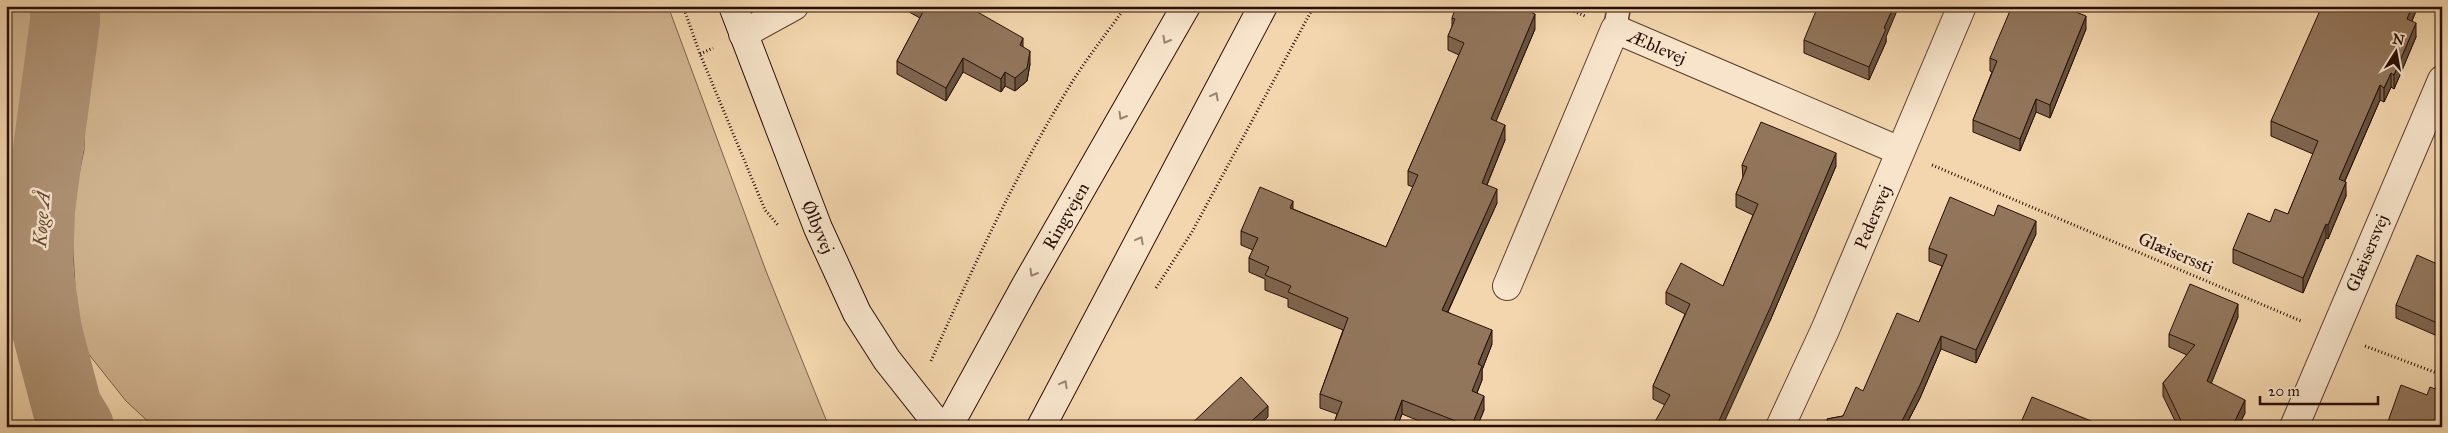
<svg xmlns="http://www.w3.org/2000/svg" width="2448" height="433" viewBox="0 0 2448 433" font-family="'IM FELL Great Primer',serif">
<rect width="100%" height="100%" fill="#f3d6ad"/>
<filter id="stains"><feTurbulence type="fractalNoise" baseFrequency=".004" numOctaves="4"/><feColorMatrix values="0 0 0 0 .2 0 0 0 0 .09 0 0 0 0 .02 0 0 0 .5 -.17"/></filter>
<radialGradient id="worn" r=".72"><stop offset=".6" stop-color="#630" stop-opacity="0"/><stop offset="1" stop-color="#630" stop-opacity=".3"/></radialGradient>
<!-- green -->
<g fill="#d0b490" stroke="#7c614a">
<polygon points="6,6 33,6 28,92 6,188"/>
<polygon points="95,6 668,6 766,271 829,427 154,427 126,401 83,347 76,305 71,213 84,150 85,109 96,44"/>
</g>
<g fill="none" stroke-linecap="round" stroke-linejoin="round">
<!-- river -->
<polyline stroke="#ae9274" stroke-width="70" points="65,6 65,21 40,210 38,269 47,331 67,407 79,427"/>
<!-- lane casing -->
<g stroke="#5b402f" stroke-width="25">
<polyline id="lane" points="1615,29 1619,6"/>
</g>
<!-- street casing -->
<g stroke="#5b402f" stroke-width="30">
<g id="street">
<polyline points="743,34 794,6"/>
<polyline points="1507,286 1615,29 1900,151"/>
<polyline points="1780,427 1825,330 1962,6"/>
<polyline points="2294,427 2442,80"/>
</g>
</g>
<!-- secondary casing -->
<g stroke="#280e05" stroke-width="30">
<g id="secondary">
<polyline points="733,6 818,228 857,313 887,360 940,427"/>
<polyline points="948,427 1026,285 1186,6"/>
<polyline points="1041,427 1263,6"/>
</g>
</g>
<!-- path -->
<g stroke="#280e05" stroke-width="3" stroke-dasharray="1 2.5" stroke-linecap="butt">
<polyline points="683,6 700,54 765,210 778,225"/>
<polyline points="1561,6 1585,16"/>
<polyline points="700,54 713,48"/>
<polyline points="1932,165 2301,321"/>
<polyline points="1156,288 1192,232 1314,6"/>
<polyline points="2365,346 2442,375"/>
<path d="M 931,361 C 973,267 1016,174 1069,87 C 1086,59 1107,33 1126,6"/>
</g>
<!-- lane -->
<use href="#lane" stroke="#f7e4ca" stroke-width="22"/>
<!-- street -->
<use href="#street" stroke="#f7e4ca" stroke-width="28"/>
<!-- secondary -->
<use href="#secondary" stroke="#f7e4ca" stroke-width="28"/>
</g>
<!-- wall -->
<g fill="#7e654f" stroke="#280e05">
<polygon points="898,6 967,6 1023,47 1030,64 1027,81 1015,91 1005,86 1001,92 963,72 946,101 897,74 897,61 920,18"/>
<polygon points="2418,6 2412,21 2416,37 2394,89 2391,87 2384,102 2380,100 2345,181 2346,196 2328,239 2326,238 2303,293 2233,263 2233,249 2270,222 2288,214 2313,154 2271,136 2271,121"/>
<polygon points="1452,18 1535,29 1496,121 1505,140 1487,185 1497,203 1448,312 1492,344 1482,370 1482,380 1477,393 1484,410 1477,427 1434,427 1402,414 1397,427 1334,427 1334,423 1337,414 1320,408 1320,394 1343,330 1288,307 1288,299 1265,290 1265,279 1249,272 1249,258 1253,250 1241,245 1241,231 1293,209 1386,247 1413,187 1408,185 1408,171 1459,55 1448,50 1448,36 1452,27"/>
<polygon points="2086,29 2050,118 2036,112 2020,151 1973,132 1973,120 1992,72 1990,71 1990,58"/>
<polygon points="1886,37 1886,42 1869,80 1804,53 1804,40"/>
<polygon points="1742,165 1836,166 1770,321 1665,405 1653,399 1653,386 1685,314 1666,304 1666,292 1723,286 1753,215 1736,207 1736,194 1743,178"/>
<polygon points="2036,234 1976,363 1941,349 1920,398 1905,427 1827,427 1827,419 1843,416 1919,322 1942,266 1929,261 1929,248"/>
<polygon points="2442,266 2442,338 2396,318 2396,305"/>
<polygon points="2238,317 2211,383 2245,413 2238,427 2178,427 2163,396 2163,383 2187,355 2169,347 2169,334"/>
</g>
<!-- shaded-wall -->
<g fill="#665340" stroke="#280e05">
<polygon points="1894,6 1899,6 1886,37 1886,42 1869,80 1869,67 1884,28"/>
<polygon points="2412,6 2418,6 2407,33 2407,19"/>
<polygon points="1535,14 1535,29 1491,133 1491,119"/>
<polygon points="2086,16 2086,29 2050,118 2050,105"/>
<polygon points="2416,23 2416,37 2394,89 2394,75"/>
<polygon points="1023,38 1023,51 1020,45"/>
<polygon points="1030,51 1030,64 1027,81 1015,91 1015,78"/>
<polygon points="963,58 963,72 946,101 946,88"/>
<polygon points="1005,72 1005,86 1001,92 1001,79"/>
<polygon points="2391,73 2391,87 2384,102 2384,88"/>
<polygon points="2380,85 2380,100 2339,194 2339,179"/>
<polygon points="2036,99 2036,112 2020,151 2020,139"/>
<polygon points="1505,125 1505,140 1482,197 1482,183"/>
<polygon points="1836,153 1836,166 1770,321 1722,427 1718,423"/>
<polygon points="2346,182 2346,196 2328,239 2328,225"/>
<polygon points="1497,189 1497,203 1442,324 1442,310"/>
<polygon points="1293,201 1293,215 1290,208"/>
<polygon points="2036,221 2036,234 1976,363 1976,350"/>
<polygon points="2326,224 2326,238 2303,293 2303,278"/>
<polygon points="2238,304 2238,317 2207,394 2207,381"/>
<polygon points="1492,330 1492,344 1482,370 1482,380 1472,405 1472,391 1478,364"/>
<polygon points="1941,336 1941,349 1920,398 1905,427 1899,427"/>
<polygon points="1484,396 1484,410 1477,427 1471,427"/>
<polygon points="1402,400 1402,414 1397,427 1392,427"/>
<polygon points="2245,400 2245,413 2238,427 2232,427"/>
<polygon points="1268,406 1268,417 1258,427 1245,427"/>
</g>
<!-- building -->
<g fill="#92765c" stroke="#280e05">
<polygon points="922,6 967,6 1023,38 1020,45 1030,51 1027,68 1015,78 1005,72 1001,79 963,58 946,88 897,61 925,8"/>
<polygon points="1456,6 1517,6 1535,14 1491,119 1505,125 1482,183 1497,189 1442,310 1492,330 1478,364 1482,366 1472,391 1484,396 1471,427 1402,400 1392,427 1344,427 1334,423 1342,402 1320,394 1348,318 1288,292 1291,286 1265,275 1269,267 1249,258 1258,238 1241,231 1260,187 1293,201 1290,208 1386,247 1418,175 1408,171 1464,43 1448,36 1455,19 1452,18"/>
<polygon points="1818,6 1894,6 1884,28 1886,29 1869,67 1804,40"/>
<polygon points="2012,6 2061,6 2086,16 2050,105 2036,99 2020,139 1973,120 1997,61 1990,58"/>
<polygon points="2322,6 2412,6 2407,19 2416,23 2394,75 2391,73 2384,88 2380,85 2339,179 2346,182 2328,225 2326,224 2303,278 2233,249 2248,213 2270,222 2275,209 2288,214 2318,141 2271,121"/>
<polygon points="1761,122 1836,153 1770,308 1718,423 1722,427 1652,427 1670,395 1653,386 1690,304 1666,292 1681,263 1723,286 1758,204 1736,194 1747,167 1742,165"/>
<polygon points="1950,197 1994,216 1998,205 2036,221 1976,350 1941,336 1920,385 1899,427 1831,427 1827,419 1843,416 1856,387 1863,391 1897,313 1919,322 1947,255 1929,248"/>
<polygon points="2417,255 2442,266 2442,325 2396,305"/>
<polygon points="2190,284 2238,304 2207,381 2245,400 2232,427 2184,427 2163,383 2195,345 2169,334"/>
<polygon points="2441,374 2442,374 2442,427 2386,427 2401,385 2427,395 2430,387 2435,389"/>
<polygon points="1241,377 1268,406 1245,427 1188,427"/>
<polygon points="2032,397 2106,427 2019,427"/>
</g>
<!-- one-way arrows -->
<defs><path id="oneway-chevron" d="M-2-3.5L2.5 0L-2 3.5" fill="none" stroke-width="1.6" stroke-linecap="round" stroke-linejoin="round" transform="scale(1.25)"/></defs>
<g stroke="#9a8471">
<use href="#oneway-chevron" transform="translate(1166 40) rotate(120)"/>
<use href="#oneway-chevron" transform="translate(1215 96) rotate(-62)"/>
<use href="#oneway-chevron" transform="translate(1122 116) rotate(120)"/>
<use href="#oneway-chevron" transform="translate(1140 240) rotate(-62)"/>
<use href="#oneway-chevron" transform="translate(1033 273) rotate(120)"/>
<use href="#oneway-chevron" transform="translate(1064 384) rotate(-62)"/>
</g>
<g text-anchor="middle" stroke-width="5" stroke-linejoin="round" paint-order="stroke">
<!-- street labels -->
<g font-size="18" fill="#280e05" stroke="#f7e4ca">
<text transform="translate(1657 47) rotate(23)" y="6">Æblevej</text>
<text transform="translate(1066 216) rotate(-60)" y="6">Ringvejen</text>
<text transform="translate(1873 217) rotate(-67)" y="6">Pedersvej</text>
<text transform="translate(818 227) rotate(67)" y="6">Ølbyvej</text>
<text transform="translate(2176 253) rotate(23)" y="6">Glæiserssti</text>
<text transform="translate(2367 253) rotate(-67)" y="6">Glæisersvej</text>
</g>
<!-- water labels -->
<g font-size="19" font-style="italic" fill="#644937" stroke="#f7e4ca">
<text transform="translate(41 219) rotate(-86)" y="7">Køge Å</text>
</g>
</g>
<!-- margin -->
<rect width="2448" height="433" fill="none" stroke="#f3d6ad" stroke-width="25"/>
<rect x="8" y="8" width="2433" height="418" fill="none" stroke="#280e05" stroke-width="2.5"/>
<rect x="12" y="12" width="2423" height="408" fill="none" stroke="#280e05"/>
<!-- north arrow -->
<g transform="translate(2396 52) rotate(11)" stroke="#f7e4ca" stroke-width="4" paint-order="stroke">
<path d="M0-4L9 19L0 12L-9 19Z" fill="#280e05"/>
<text y="-8" font-size="14" font-weight="bold" text-anchor="middle" fill="#280e05">N</text>
</g>
<!-- scale -->
<path d="M2260 396v8h118v-8" fill="none" stroke="#280e05" stroke-width="2.5"/>
<text x="2268" y="396" font-size="15" fill="#280e05" stroke="#f7e4ca" stroke-width="4" paint-order="stroke">20 m</text>
<rect width="100%" height="100%" filter="url(#stains)"/>
<rect width="100%" height="100%" fill="url(#worn)"/>
</svg>
